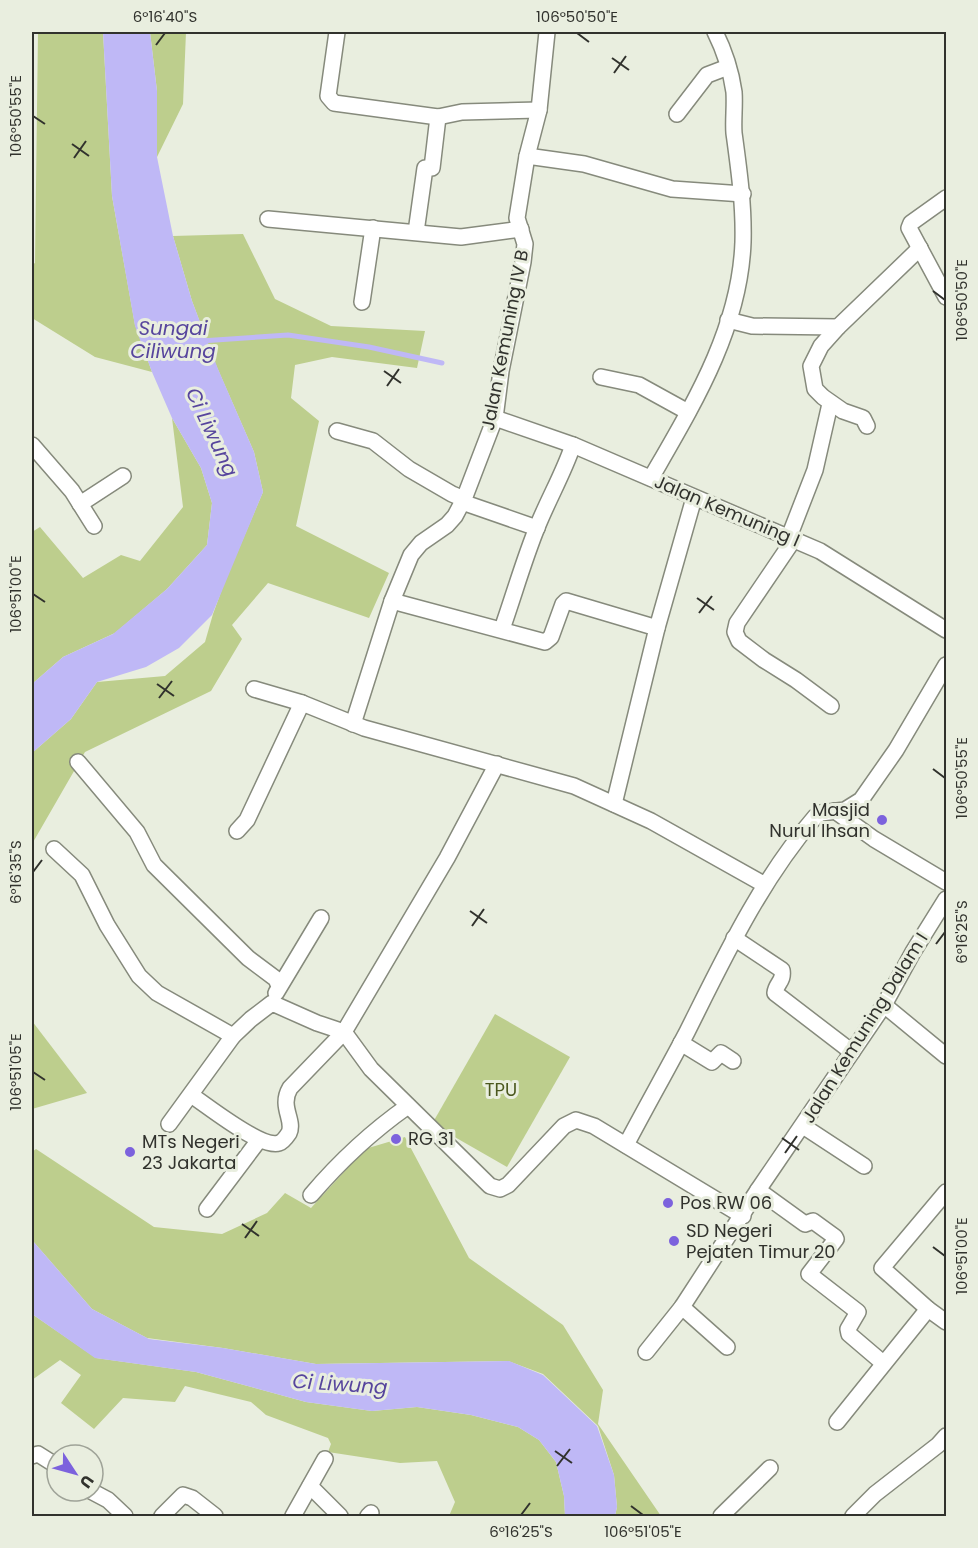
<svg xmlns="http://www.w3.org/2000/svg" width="978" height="1548" viewBox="0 0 978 1548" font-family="Poppins,sans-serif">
<rect width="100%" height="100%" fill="#e9eedf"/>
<!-- green -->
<g fill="#bdce8d">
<polygon points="38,32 103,32 112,196 135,325 152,372 95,357 32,318 32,265 35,263"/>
<polygon points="150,32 186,32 183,104 157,157 157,91"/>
<polygon points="243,234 275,299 331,326 425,331 417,368 332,357 295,365 291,398 319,421 296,526 389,573 369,618 268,583 232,625 242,639 211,691 85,752 32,844 32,753 71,719 97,682 165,676 205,642 213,614 225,581 263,492 254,452 216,365 192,301 173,236"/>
<polygon points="172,418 201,468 212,503 207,545 167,589 115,633 63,657 32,684 32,532 40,527 83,578 121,555 140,561 183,507"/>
<polygon points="495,1014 570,1057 507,1167 432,1124"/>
<polygon points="32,1021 87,1093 32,1109"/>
<polygon points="405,1137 469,1258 563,1325 603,1390 598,1424 661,1516 615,1516 617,1507 614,1475 598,1426 543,1374 508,1361 316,1364 223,1348 147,1338 92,1309 32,1240 32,1152 36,1149 154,1227 222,1234 267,1213 285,1193 311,1208 365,1149"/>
<polygon points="32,1314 96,1358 196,1372 306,1402 372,1411 417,1407 471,1415 518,1427 539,1440 556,1462 564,1496 565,1516 449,1516 455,1502 437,1461 400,1463 328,1452 331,1444 328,1438 266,1415 251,1402 185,1386 175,1402 123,1398 94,1429 61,1403 81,1375 60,1360 32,1380"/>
</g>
<!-- water -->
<g fill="#bfb8f6">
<polygon points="103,32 150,32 157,91 157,157 173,236 192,301 218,369 254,452 263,492 212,615 179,648 146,667 97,682 71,719 32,753 32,684 63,657 113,634 167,589 207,545 212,503 201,468 172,418 152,372 135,326 112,196"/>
<polygon points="32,1240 92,1309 149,1339 223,1348 316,1364 509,1361 543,1375 597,1426 614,1475 617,1507 615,1516 565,1516 564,1496 556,1462 539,1440 518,1427 471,1415 417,1407 372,1411 306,1402 196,1372 95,1358 32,1314"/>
</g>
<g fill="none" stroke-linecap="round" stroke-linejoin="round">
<!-- stream -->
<polyline stroke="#bfb8f6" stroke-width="5" points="201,341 288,335 369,347 442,363"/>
<!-- minor casing -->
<g stroke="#868a7c" stroke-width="18">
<g id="minor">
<polyline points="337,32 328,96 334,103 438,117 462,112 539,110"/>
<polyline points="677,114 707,75 728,67"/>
<polyline points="527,156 584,164 672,189 743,194"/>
<polyline points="946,198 911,223 909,228 946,297"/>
<polyline points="268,219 461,237 521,229"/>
<polyline points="416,232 425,168 432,168 438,117"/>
<polyline points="362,302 373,228"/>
<polyline points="728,320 752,326 838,327"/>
<polyline points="601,377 639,385 688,412"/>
<polyline points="495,418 573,445 820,551 946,630"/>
<polyline points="867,426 863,418 843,411 823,397 815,389 811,366 821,346 838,327 920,248"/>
<polyline points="337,431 373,441 409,469 452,494 464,499"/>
<polyline points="32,445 72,491 94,526"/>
<path d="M 651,478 C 693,405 740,329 743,242 C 744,205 739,170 734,133 C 733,120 735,106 734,92 C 731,71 724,50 715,32"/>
<polyline points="462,502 537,528"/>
<polyline points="80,504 123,476"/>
<polyline points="789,537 815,470 830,404"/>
<polyline points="794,539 737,623 735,632 739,641 764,660 796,680 831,706"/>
<polyline points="392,601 545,642 551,637 563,604 566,601 657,628"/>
<path d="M 502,629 C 514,595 524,559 538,525 C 549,498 564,472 573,445"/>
<polyline points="254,689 302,703 364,728 574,786 651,821 765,885"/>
<polyline points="353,724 392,601 411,555 421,543 447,525 455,516 464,499 495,418 501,371 523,262 525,244 517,218 527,156 539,110 547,32"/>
<polyline points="78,762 137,832 154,865 248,958 276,979 279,986"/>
<polyline points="614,804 657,628 694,498"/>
<polyline points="835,811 874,839 946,882"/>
<polyline points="237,831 247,820 302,703"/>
<polyline points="54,849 82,875 107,925 139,976 157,993 233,1036"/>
<path d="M 734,938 L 782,970 C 784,982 776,983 775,993 L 852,1052"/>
<polyline points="276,993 321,918"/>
<polyline points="884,1005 946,1056"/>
<polyline points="681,1043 712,1062 721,1053 733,1061"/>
<path d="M 191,1095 C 208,1106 261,1149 279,1143 C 283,1142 287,1136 289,1133 C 295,1120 279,1107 290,1088 L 344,1032 L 447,858 L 497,764"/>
<polyline points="169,1124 233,1036 251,1019 272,1003 317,1023 344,1032 371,1069 490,1186 500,1189 508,1185 564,1126 576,1120 594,1126 743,1216"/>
<polyline points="803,1126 864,1166"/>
<path d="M 626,1145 C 646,1107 667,1070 687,1032 C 724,958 760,881 815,817 L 821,813 L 845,810 L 861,800 L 896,750 L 946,665"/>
<polyline points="758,1190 805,1224 813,1221 835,1237 836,1239 809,1274 858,1312 848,1329 849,1334 883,1363"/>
<polyline points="946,1192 882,1268 928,1309 946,1322"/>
<path d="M 311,1195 C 340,1161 371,1132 408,1106"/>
<polyline points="207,1209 259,1140"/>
<polyline points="682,1307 727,1347"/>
<polyline points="646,1352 682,1307 758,1190 852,1052 884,1005 913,952 946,899"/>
<polyline points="837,1422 928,1309"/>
<polyline points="32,1456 38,1454 57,1466"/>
<polyline points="310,1486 340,1516"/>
<polyline points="91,1491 108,1500 125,1516"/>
<polyline points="162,1516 183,1495 192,1498 215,1516"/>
<polyline points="293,1516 325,1459"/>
<polyline points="368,1516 371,1513"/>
<polyline points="721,1516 770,1468"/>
<polyline points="853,1516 875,1494 938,1445 946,1436"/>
</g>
</g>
<!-- minor -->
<use href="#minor" stroke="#fff" stroke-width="15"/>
</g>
<!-- ticks -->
<path fill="none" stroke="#31322d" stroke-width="2" d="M 577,33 L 589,42M 156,45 L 165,33M 612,58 L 629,70M 614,73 L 626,56M 33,116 L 45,124M 72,144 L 89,156M 74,158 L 86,141M 933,291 L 945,300M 384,371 L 401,383M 387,386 L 399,369M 33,594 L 45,602M 697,598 L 714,610M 699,613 L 712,596M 157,684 L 174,696M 159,698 L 172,681M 933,769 L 945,778M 33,872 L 42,860M 470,911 L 487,923M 472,926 L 484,909M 936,944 L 945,932M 33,1072 L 45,1080M 782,1138 L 799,1150M 785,1153 L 797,1136M 242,1224 L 259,1236M 245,1238 L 257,1221M 933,1247 L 945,1256M 555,1451 L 572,1463M 557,1466 L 570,1449M 631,1506 L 643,1515M 521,1515 L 530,1503"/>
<!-- markers -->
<g fill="#7c62dd" stroke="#e9eedf" stroke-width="2">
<circle cx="882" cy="820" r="6"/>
<circle cx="396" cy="1139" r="6"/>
<circle cx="130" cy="1152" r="6"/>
<circle cx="668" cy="1203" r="6"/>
<circle cx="674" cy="1241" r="6"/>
</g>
<g text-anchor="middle" stroke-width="6" stroke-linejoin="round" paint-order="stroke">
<!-- street labels -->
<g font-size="18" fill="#31322d" stroke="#e9eedf">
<text transform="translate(505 340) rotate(-79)" y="6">Jalan Kemuning IV B</text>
<text transform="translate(727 511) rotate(23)" y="6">Jalan Kemuning I</text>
<text transform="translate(865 1028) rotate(-58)" y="6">Jalan Kemuning Dalam I</text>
</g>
<!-- poi labels -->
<g font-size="18" fill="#31322d" stroke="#e9eedf" text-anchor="start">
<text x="870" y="816" text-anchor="end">Masjid<tspan x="870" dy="21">Nurul Ihsan</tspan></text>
<text x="408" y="1145">RG 31</text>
<text x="142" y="1148">MTs Negeri<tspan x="142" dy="21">23 Jakarta</tspan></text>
<text x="680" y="1209">Pos RW 06</text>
<text x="686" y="1237">SD Negeri<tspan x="686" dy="21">Pejaten Timur 20</tspan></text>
</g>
<!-- park labels -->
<g font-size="18" fill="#4b581e" stroke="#e9eedf">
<text x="501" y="1096">TPU</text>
</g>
<!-- water labels -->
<g font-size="20" font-style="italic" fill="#57459d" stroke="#e9eedf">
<text x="173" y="335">Sungai<tspan x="173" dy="23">Ciliwung</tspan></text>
<text transform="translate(212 432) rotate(65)" y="7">Ci Liwung</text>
<text transform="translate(340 1384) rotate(4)" y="7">Ci Liwung</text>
</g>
</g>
<!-- border -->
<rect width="978" height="1548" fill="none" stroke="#e9eedf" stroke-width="66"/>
<!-- north arrow -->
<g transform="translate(75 1473) rotate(126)"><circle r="28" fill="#e9eedf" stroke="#9fa398" stroke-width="1.5"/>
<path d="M0-4.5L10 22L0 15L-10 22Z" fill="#7c62dd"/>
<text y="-9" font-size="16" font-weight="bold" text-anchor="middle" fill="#31322d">U</text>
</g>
<rect x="33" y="33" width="912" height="1482" fill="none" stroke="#31322d" stroke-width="2"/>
<g font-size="15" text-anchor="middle" fill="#31322d">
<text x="165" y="22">6°16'40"S</text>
<text x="577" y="22">106°50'50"E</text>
<text transform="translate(16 116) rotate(-90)" y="5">106°50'55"E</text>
<text transform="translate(962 300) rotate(-90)" y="5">106°50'50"E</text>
<text transform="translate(16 594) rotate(-90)" y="5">106°51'00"E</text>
<text transform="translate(962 778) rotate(-90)" y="5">106°50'55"E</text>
<text transform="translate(16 872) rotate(-90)" y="5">6°16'35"S</text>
<text transform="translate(962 932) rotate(-90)" y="5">6°16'25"S</text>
<text transform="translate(16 1072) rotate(-90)" y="5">106°51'05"E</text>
<text transform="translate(962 1256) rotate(-90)" y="5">106°51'00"E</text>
<text x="521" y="1537">6°16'25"S</text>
<text x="643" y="1537">106°51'05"E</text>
</g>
</svg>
